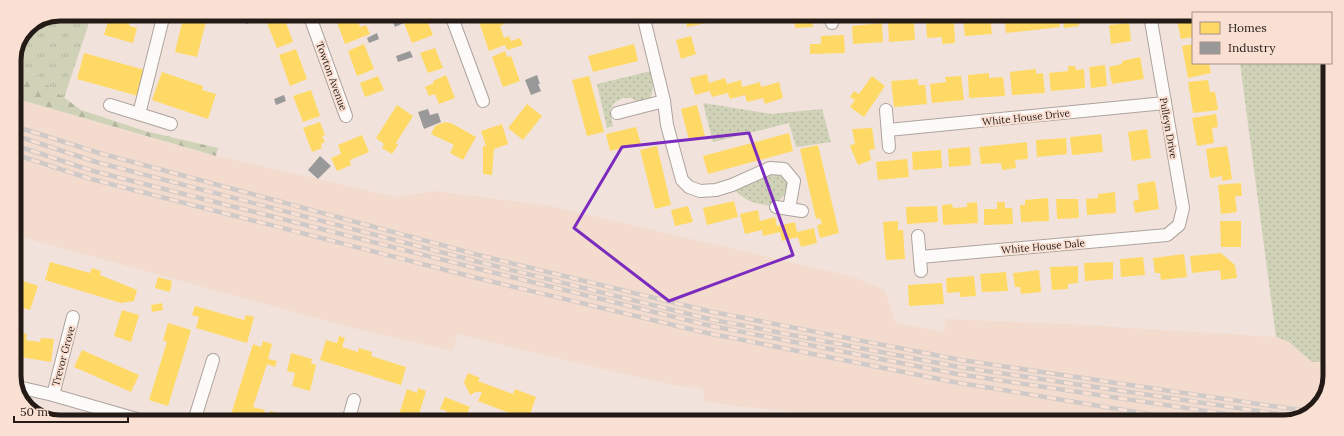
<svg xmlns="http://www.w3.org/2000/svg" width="1344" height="436" viewBox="0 0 1344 436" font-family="Lora,serif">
<defs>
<pattern id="grass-dots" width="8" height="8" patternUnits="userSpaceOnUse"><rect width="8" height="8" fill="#d0d2b8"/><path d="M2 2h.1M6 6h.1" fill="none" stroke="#b2b49d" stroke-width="1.8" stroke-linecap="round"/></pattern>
<pattern id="forest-firs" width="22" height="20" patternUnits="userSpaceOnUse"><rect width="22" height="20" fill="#d0d2b8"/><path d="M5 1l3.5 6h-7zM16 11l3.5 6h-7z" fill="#b2b49d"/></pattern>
<pattern id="park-tufts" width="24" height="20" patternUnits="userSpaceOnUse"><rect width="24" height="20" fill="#d0d2b8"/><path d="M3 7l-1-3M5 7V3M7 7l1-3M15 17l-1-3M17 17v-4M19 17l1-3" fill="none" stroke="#b2b49d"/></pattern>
</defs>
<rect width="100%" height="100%" fill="#f1e3db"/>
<!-- built -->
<polygon fill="#f3dbce" points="14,98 199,152 396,197 435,191 550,206 854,277 885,290 896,323 944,332 945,319 1066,324 1276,337 1289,342 1312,362 1323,342 1329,343 1328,388 1312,412 1284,422 852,421 805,413 736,406 704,401 703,389 674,385 628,375 457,334 453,351 349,327 14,235"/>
<!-- grass -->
<g fill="url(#grass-dots)">
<polygon points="1240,63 1330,63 1329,343 1323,342 1321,362 1312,362 1289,342 1276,337"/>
<path d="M 651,71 C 653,82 655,92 648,101 L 638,102 L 631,98 L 623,98 L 615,102 L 610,109 L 613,126 L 607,128 L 597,84 Z"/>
<polygon points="703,103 771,114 822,109 831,142 796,147 789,123 713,142"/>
<path d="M 772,173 C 787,176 789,180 786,194 L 780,199 L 776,207 C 761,204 745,203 735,190 Z"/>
</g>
<!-- forest -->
<polygon fill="url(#forest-firs)" points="14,60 81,110 145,131 218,148 216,156 14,98"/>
<!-- park -->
<polygon fill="url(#park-tufts)" points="60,14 92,14 64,98 14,60 28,27"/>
<!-- homes -->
<g fill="#ffd966">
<polygon points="110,14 132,14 129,26 137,28 133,43 104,35"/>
<polygon points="184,14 208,14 197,57 175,52"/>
<polygon points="334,14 355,14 360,27 366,25 370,34 345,44"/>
<polygon points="425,15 433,35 412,43 404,23"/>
<polygon points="496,15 497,19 504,17 506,23 500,26 504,38 509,36 511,41 520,38 523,45 507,50 505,45 489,51 479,22"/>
<polygon points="684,15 714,15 716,21 687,27"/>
<polygon points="794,15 819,15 819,20 812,21 813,27 795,28"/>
<polygon points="1004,15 1058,15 1060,27 1006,33"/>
<polygon points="1062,15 1078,15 1079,26 1064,28"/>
<polygon points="1102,15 1125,15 1126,21 1103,23"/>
<polygon points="990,16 992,34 965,36 963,18"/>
<polygon points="284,17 293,42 277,48 267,23"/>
<polygon points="1193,18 1193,37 1181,39 1177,21"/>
<polygon points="954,20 955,43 942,44 942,37 927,38 926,22"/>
<polygon points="914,21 915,40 889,42 888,23"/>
<polygon points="882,23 883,42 853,44 852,26"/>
<polygon points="1129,23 1131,41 1111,44 1109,25"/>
<polygon points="844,35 845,53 810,54 810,44 821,44 821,36"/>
<polygon points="691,36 696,54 681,59 676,40"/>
<polygon points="364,44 374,69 357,76 348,51"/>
<polygon points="634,44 638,61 593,72 588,56"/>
<polygon points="1193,44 1193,63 1209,63 1211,73 1188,78 1182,46"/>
<polygon points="435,48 443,68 428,73 420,53"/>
<polygon points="296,49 307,79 290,86 279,55"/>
<polygon points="505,51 507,57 511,56 520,81 503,87 492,57"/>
<polygon points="84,53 145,70 138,96 77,79"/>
<polygon points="1140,57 1144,79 1112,84 1109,67 1122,64 1122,61"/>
<polygon points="1105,65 1107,86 1091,88 1089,67"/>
<polygon points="1068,66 1075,66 1076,70 1084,69 1085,88 1051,91 1049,73 1068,71"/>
<polygon points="1036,69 1036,74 1043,73 1045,93 1012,95 1010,72"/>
<polygon points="162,72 203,86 202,90 216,94 208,119 152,100"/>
<polygon points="989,73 989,78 1003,77 1005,96 969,98 968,75"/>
<polygon points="707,74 709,83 725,78 727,84 741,80 742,87 760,82 761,87 779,82 783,98 765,104 763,98 747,102 745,95 730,99 728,93 712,97 710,91 695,95 690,78"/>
<polygon points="446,75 455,98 439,104 435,94 429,96 425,87 434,83 433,81"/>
<polygon points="378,76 384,90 365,97 360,83"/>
<polygon points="589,76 604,132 587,136 572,80"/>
<polygon points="872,76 885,86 864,117 850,107 855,100 850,97 854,91 859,94"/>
<polygon points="961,76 964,100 932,103 930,84 946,82 945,77"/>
<polygon points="918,79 918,85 925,85 927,104 894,107 891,81"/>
<polygon points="1208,80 1210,92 1215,92 1218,110 1193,113 1188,82"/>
<polygon points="311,90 320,116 303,122 293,96"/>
<polygon points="527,104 542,116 523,140 508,128"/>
<polygon points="397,105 413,116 396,143 398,145 392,154 382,148 384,144 376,138"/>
<polygon points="697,105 705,136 689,140 681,109"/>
<polygon points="1216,114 1218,127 1212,128 1214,143 1197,146 1192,118"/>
<polygon points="320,122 325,135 322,136 325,142 321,144 322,148 312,152 303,128"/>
<polygon points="445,122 451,123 476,137 463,160 450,153 454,145 431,134 435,126"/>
<polygon points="502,124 508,144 494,149 492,175 483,174 483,146 486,146 481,131"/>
<polygon points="636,127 641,144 610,151 606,134"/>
<polygon points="872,128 875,149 869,150 871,160 858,165 852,151 850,145 855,144 852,129"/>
<polygon points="1147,129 1151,158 1132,161 1128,132"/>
<polygon points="789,133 793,151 708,174 703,156"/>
<polygon points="1101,134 1103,152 1072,155 1070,137"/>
<polygon points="362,135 369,152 350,160 351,165 337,171 331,158 341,154 338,145"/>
<polygon points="1066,138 1067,154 1037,157 1036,140"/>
<polygon points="1027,142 1028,159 1015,160 1016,168 1002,170 1001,163 981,164 979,147"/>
<polygon points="818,145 839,233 820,238 817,225 822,224 820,218 816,219 800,149"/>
<polygon points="657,146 671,205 655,209 640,150"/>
<polygon points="1227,146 1232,179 1222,181 1222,176 1210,178 1206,149"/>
<polygon points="970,147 971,165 949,167 948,149"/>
<polygon points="941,150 942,168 913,170 912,152"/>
<polygon points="907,159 909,177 878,180 876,162"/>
<polygon points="1155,181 1159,209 1135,213 1133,201 1139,200 1137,184"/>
<polygon points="1241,183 1242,196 1235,196 1237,212 1221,214 1218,185"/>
<polygon points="1115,192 1116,213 1087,215 1086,199 1098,198 1098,194"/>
<polygon points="1048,198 1049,221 1021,222 1020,205 1025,205 1025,200"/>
<polygon points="1056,199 1078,199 1079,218 1057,219"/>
<polygon points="734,201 738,217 707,225 703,208"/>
<polygon points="977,202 978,223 943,225 942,205 952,204 953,208 967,207 967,203"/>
<polygon points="997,202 1005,202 1005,208 1012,208 1013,224 984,225 984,209 997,209"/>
<polygon points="688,206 693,222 675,226 671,210"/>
<polygon points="937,206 938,222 907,224 906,207"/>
<polygon points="758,210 760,221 775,217 777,226 795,222 797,232 814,228 817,243 801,247 798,237 782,241 780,232 763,236 762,230 745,234 740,214"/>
<polygon points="898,221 898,230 903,230 905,259 886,260 883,222"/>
<polygon points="1220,221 1241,221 1241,247 1221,247"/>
<polygon points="1221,253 1235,265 1237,278 1221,280 1220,270 1192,273 1190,256"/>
<polygon points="1184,254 1187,277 1161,280 1160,273 1155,273 1153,258"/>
<polygon points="1143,257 1145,275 1121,277 1120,259"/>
<polygon points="50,262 90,273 92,268 101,271 100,275 137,290 134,301 121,303 45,280"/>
<polygon points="1113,262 1113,279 1085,281 1084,263"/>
<polygon points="1078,266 1078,283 1068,284 1068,289 1052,290 1050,267"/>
<polygon points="1039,270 1041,292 1021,294 1020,287 1015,287 1013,273"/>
<polygon points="1006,272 1008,291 982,292 980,274"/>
<polygon points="974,276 976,296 960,297 960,292 947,293 946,278"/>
<polygon points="158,277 172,281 170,292 155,288"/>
<polygon points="15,278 38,286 30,310 14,305 18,292 14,291"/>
<polygon points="942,283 944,304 909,306 908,285"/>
<polygon points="162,303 163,310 152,312 151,305"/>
<polygon points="195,306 244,320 246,315 254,317 247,343 196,328 199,317 192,315"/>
<polygon points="122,310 139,315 131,342 114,336"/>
<polygon points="168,323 191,330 168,406 149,400 167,342 163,340"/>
<polygon points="16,332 27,334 26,340 40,342 41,338 54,339 51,362 14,356 14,337 16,337"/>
<polygon points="339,336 345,338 342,347 358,352 359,348 372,352 371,356 406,367 401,385 320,360 326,340 337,343"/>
<polygon points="263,341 272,344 268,359 277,361 275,367 267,364 253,407 265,410 262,418 253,415 251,421 229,421 253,344 261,347"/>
<polygon points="82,350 139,375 131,392 74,367"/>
<polygon points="291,353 312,359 311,363 316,365 310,391 292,386 295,373 287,371"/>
<polygon points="468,373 480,378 478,381 513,394 515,389 536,397 528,420 478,401 482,392 476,392 470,395 464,382"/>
<polygon points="418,388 426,391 417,421 397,421 407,389 417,393"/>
<polygon points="445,397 470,407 464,421 443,421 447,411 440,409"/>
<polygon points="270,411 306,420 306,421 267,421"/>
<polygon points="731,414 784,419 785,421 730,421"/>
<polygon points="635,415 646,421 632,421"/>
<polygon points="651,415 659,420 658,421 647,421"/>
</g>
<!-- industry -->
<g fill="#999">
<polygon points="256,15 258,20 246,24 244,19"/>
<polygon points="406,16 408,21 395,27 393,22"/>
<polygon points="377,33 379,39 369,43 367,38"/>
<polygon points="410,51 413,57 398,62 396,56"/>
<polygon points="537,75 540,84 538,84 541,91 531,95 525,80"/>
<polygon points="284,95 286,101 276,105 274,99"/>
<polygon points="428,109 430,115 438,113 441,122 424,129 418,112"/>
<polygon points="320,156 331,166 318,179 308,170"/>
</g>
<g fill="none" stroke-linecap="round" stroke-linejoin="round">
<!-- street casing -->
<g stroke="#ada39d" stroke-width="14">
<g id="street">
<polyline points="309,14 346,116"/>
<polyline points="451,15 483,101"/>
<polyline points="643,15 664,101 667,125 682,180 689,187 700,191 716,190 732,185 770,168 784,169 794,181 789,209"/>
<polyline points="832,15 832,23"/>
<polyline points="110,105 171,124"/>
<polyline points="886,110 889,147"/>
<polyline points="617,113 664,101"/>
<polyline points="139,114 164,14"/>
<polyline points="888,130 1165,103"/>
<polyline points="776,207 802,211"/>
<polyline points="918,236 921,271"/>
<polyline points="920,257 1167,235 1179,225 1183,208 1150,15"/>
<polyline points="18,387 53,395 140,420"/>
<polyline points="53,395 73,317"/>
<polyline points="194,421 213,360"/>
<polyline points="348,421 354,400"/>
</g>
</g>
<!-- street -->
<use href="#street" stroke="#fdfbfa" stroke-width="12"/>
<!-- rail casing -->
<g stroke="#cfcac8" stroke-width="4.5">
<g id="rail">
<polyline points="14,126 99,153 486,257 708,311 961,360 1313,412"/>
<polyline points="14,135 96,162 483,263 709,319 959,367 1299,417"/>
<polyline points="14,145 93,171 483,270 707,325 957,374 1280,422"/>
<polyline points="14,154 91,179 481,279 707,333 954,382 1197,422"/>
</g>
</g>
<!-- rail -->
<use href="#rail" stroke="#f9e0d3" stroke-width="3" stroke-dasharray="9" stroke-linecap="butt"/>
</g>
<!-- marked area -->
<path fill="none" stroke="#7b2cbf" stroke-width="3" stroke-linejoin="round" d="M 749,133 L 793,255 L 669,301 L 574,228 L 622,147 Z"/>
<g text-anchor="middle" stroke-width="4" stroke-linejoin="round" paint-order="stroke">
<!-- street labels -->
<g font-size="10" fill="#241b17" stroke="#f9e0d3">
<text transform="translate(332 76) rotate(70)" y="4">Towton Avenue</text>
<text transform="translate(1026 117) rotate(-6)" y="4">White House Drive</text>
<text transform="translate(1169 128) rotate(80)" y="4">Pulleyn Drive</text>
<text transform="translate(1043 246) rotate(-5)" y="4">White House Dale</text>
<text transform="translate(63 356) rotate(-75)" y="4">Trevor Grove</text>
</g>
</g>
<!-- crop -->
<path d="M0 0H1344V436H0ZM60 21H1284A39 39 0 0 1 1323 60V376A39 39 0 0 1 1284 415H60A39 39 0 0 1 21 376V60A39 39 0 0 1 60 21Z" fill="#f9e0d3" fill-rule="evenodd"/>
<path fill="none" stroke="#241b17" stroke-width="5" d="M60 21H1284A39 39 0 0 1 1323 60V376A39 39 0 0 1 1284 415H60A39 39 0 0 1 21 376V60A39 39 0 0 1 60 21Z"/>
<!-- legend -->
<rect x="1192" y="12" width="140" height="52" fill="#f9e0d3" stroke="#a49188"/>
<rect x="1200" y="22" width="20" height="12" fill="#ffd966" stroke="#a49188"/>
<text x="1228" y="32" font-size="12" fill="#241b17">Homes</text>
<rect x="1200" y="42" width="20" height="12" fill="#999999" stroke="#a49188"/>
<text x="1228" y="52" font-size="12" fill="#241b17">Industry</text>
<!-- scale -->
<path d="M14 416v6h114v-6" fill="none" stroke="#241b17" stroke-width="2"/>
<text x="20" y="416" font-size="12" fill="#241b17" stroke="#f9e0d3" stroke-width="3" paint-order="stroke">50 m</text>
</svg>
